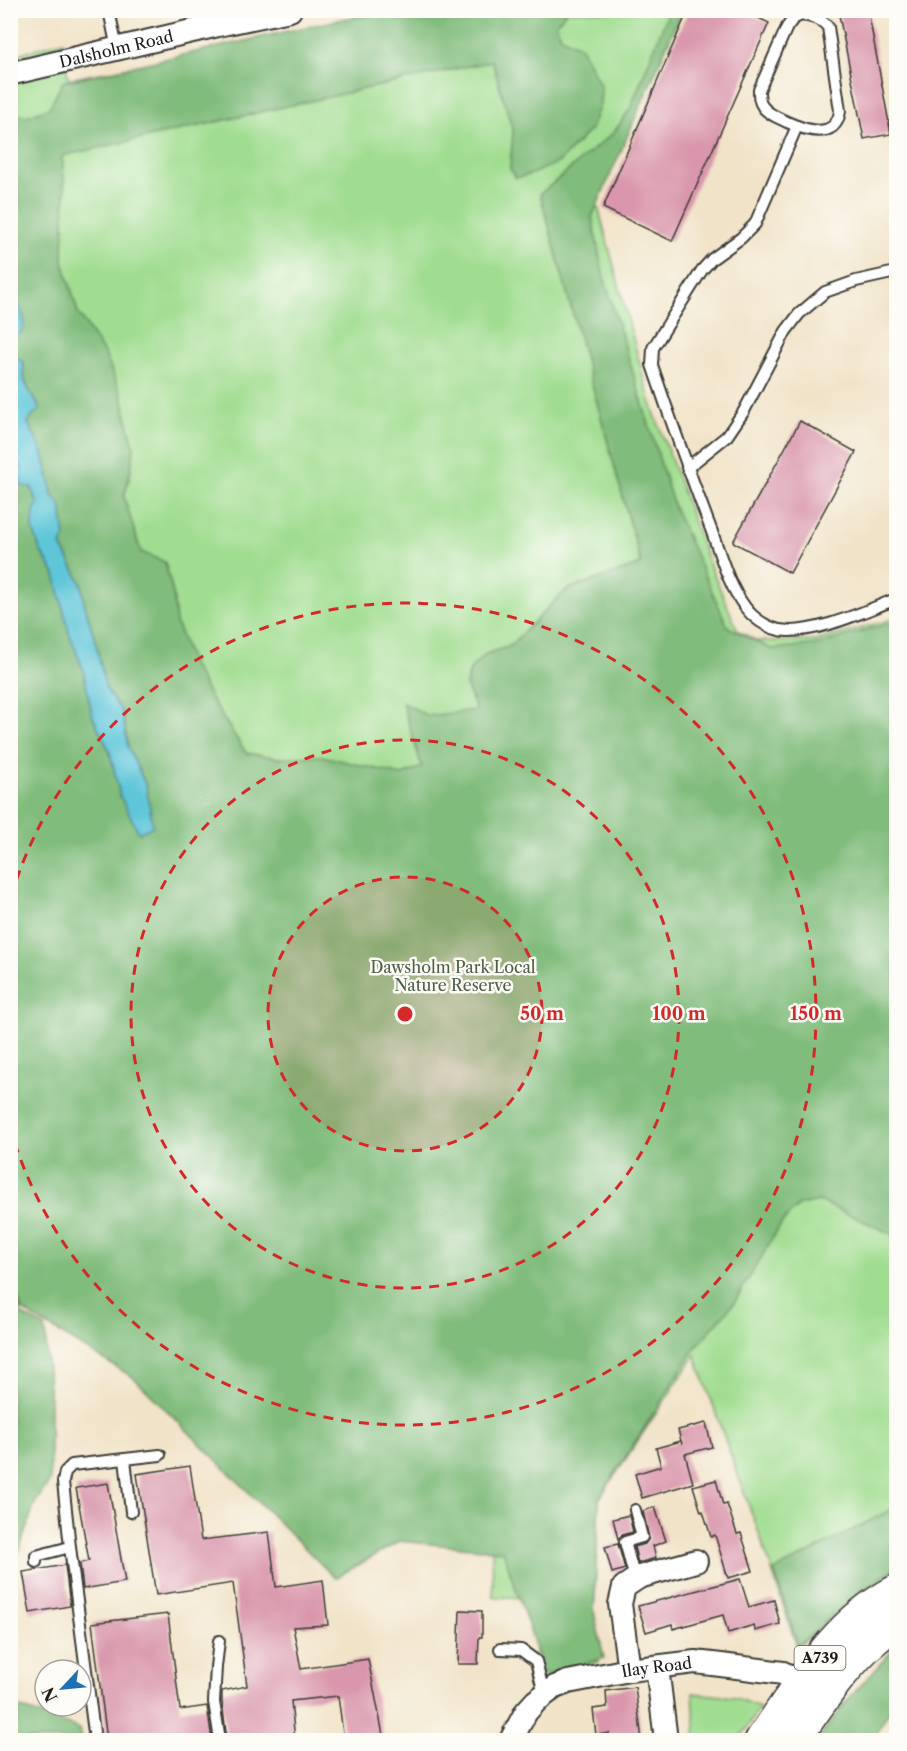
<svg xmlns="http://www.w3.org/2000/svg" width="907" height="1751" viewBox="0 0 907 1751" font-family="'Libre Caslon Text',serif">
<rect width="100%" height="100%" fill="#fdfcf7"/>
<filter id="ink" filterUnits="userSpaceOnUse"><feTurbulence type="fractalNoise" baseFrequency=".0167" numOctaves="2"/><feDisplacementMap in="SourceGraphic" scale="12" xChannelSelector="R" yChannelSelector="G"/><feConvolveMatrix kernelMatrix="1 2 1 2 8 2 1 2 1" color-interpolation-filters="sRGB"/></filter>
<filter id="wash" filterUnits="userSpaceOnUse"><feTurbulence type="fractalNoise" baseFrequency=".008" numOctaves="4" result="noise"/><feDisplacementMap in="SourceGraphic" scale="24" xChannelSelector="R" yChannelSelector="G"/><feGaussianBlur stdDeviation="1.35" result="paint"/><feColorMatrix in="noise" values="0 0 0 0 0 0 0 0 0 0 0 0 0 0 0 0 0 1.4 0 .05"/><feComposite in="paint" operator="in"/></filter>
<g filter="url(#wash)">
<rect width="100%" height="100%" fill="#f1e3c8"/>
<!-- green -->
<g fill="#a1dd91" stroke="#5e7c56" stroke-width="1.5">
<path d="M 430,11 L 674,11 L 617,148 L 588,169 L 649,398 L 708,561 L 738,631 L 757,641 L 816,641 L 896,618 L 896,1571 C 860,1592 829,1620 797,1648 L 772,1570 L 695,1355 L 599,1499 L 594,1612 L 599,1662 L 527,1688 L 547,1598 L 493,1597 L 492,1537 L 11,1166 L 11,56 L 63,41 L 68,79 Z"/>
<polygon points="693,1693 733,1697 760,1707 739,1740 696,1740"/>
</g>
<!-- forest -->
<g fill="#80bc7b" stroke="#4e6c4c" stroke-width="1.5">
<path d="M 395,11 L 567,11 L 556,24 L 560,36 L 581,47 L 601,87 L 600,104 L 591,129 L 559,162 L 532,174 L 516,178 L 510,169 L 513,131 L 492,61 L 62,156 L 65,190 L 63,261 L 78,313 L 105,354 L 122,397 L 134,448 L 131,470 L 124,497 L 141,552 L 165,562 L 173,593 L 176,622 L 192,664 L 213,702 L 246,753 L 279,758 L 322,756 L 402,775 L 422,767 L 402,702 L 428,716 L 476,710 L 466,685 L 470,669 L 486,654 L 510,646 L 566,590 L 641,564 L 540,194 L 614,132 L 630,109 L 669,11 L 682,11 L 592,217 L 603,274 L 674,507 L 728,627 L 771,649 L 820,644 L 896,621 L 896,1236 L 819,1201 L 799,1205 L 781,1224 L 734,1303 L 695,1348 L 599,1499 L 594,1612 L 604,1658 L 545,1675 L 503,1551 L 400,1541 L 335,1578 L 134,1378 L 22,1310 L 11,1276 L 11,456 L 22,467 L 38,504 L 40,550 L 55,574 L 69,633 L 83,669 L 92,715 L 110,752 L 120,796 L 146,786 L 128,747 L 122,712 L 106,689 L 95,640 L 85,606 L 81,583 L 61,544 L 65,537 L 62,521 L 52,495 L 50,481 L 42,451 L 28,423 L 34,414 L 40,409 C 32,391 20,384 24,363 L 13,355 L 13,340 L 22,331 L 18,302 L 11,300 L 11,113 L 26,116 L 49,108 L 63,82 L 337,20 Z"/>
<polygon points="11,1285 22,1315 45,1327 50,1403 50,1481 35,1503 11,1576"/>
<path d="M 896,1507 L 896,1568 C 860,1589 829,1617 798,1646 L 774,1571 Z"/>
<polygon points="896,1646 896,1700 872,1740 818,1740 846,1702"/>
<polygon points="21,1708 80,1729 82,1740 11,1740 11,1711"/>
</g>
<!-- water -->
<path fill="#5ec6da" stroke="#3d717b" stroke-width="1.5" d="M 11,300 L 18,302 C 26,321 28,326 13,341 L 13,355 L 24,363 C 20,384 32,391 40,410 L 34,414 L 28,423 L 42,451 L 50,481 L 52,495 L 61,505 L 65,537 L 61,545 L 81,583 L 85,606 L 95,640 L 106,689 L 122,712 L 128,747 L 146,786 L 153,826 L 139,833 L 120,796 L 110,752 L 92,715 L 83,669 L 69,633 L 55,574 L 40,550 L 33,529 L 34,510 L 38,504 L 31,487 L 21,486 L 19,474 L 22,467 L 11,456 Z"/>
<g id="blocks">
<!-- building -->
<g fill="#d996ac">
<polygon points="688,10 742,10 769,23 672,241 603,208"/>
<polygon points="838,10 868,10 891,134 864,139"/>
<polygon points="800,421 856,452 790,573 733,542"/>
<polygon points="706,1423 712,1447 685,1454 693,1483 642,1498 635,1474 661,1466 656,1448 681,1441 682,1444 678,1430"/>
<polygon points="190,1466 201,1540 269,1532 276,1587 323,1580 328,1625 293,1627 301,1669 368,1659 384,1740 344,1740 338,1696 291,1701 295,1740 227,1740 222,1702 222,1691 247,1686 233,1583 156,1595 137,1474"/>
<polygon points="716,1480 723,1505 727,1504 737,1534 741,1533 753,1571 728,1578 715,1535 711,1537 703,1511 701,1512 693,1486"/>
<polygon points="108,1483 125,1582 83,1589 80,1563 89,1561 76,1488"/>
<polygon points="655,1507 666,1541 653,1546 656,1558 638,1563 634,1547 645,1544 649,1538 643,1511"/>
<polygon points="629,1515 633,1532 622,1535 618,1539 613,1519"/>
<polygon points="618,1544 625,1569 612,1573 605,1547"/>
<polygon points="65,1565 70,1606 30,1613 23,1572"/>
<polygon points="740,1579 749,1607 774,1600 780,1624 755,1631 754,1625 728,1633 723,1615 673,1629 672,1624 646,1632 638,1606"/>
<polygon points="460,1610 482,1611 482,1637 479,1637 478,1664 458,1664"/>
<polygon points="168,1614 180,1710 207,1706 212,1740 107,1740 92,1623"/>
<polygon points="635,1687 642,1740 610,1740 609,1733 596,1735 593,1709 607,1707 606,1691"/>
</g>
</g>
</g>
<g filter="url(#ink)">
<use href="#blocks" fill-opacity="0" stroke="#3c3a36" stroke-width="1.5"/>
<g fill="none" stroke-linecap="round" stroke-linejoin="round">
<!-- lane casing -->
<g stroke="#3c3a36" stroke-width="14">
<g id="lane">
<polyline points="109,10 117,49"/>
<path d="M 801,15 C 811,16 822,19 828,27 L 840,111 C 836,141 805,130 787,122 C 779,118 769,115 763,107 C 759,102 759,96 759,90 L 787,27 L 793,19 Z"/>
<path d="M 797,126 L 755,224 L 741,238 L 712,259 L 702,270 L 653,348 L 652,365 C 671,421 691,477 712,532 C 721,557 729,586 745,607 C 753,618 766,627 779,630 C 811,636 866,611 896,599"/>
<polyline points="687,468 727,436 744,411 786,331 799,314 825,292 856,281 896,272"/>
<polyline points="125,1459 131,1512"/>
<polyline points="635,1510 642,1537 625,1542 632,1568 639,1577"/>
<polyline points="36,1562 36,1556 70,1547"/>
<polyline points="219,1641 216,1667 214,1702 220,1740"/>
<polyline points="500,1649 521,1650 536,1661 544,1694"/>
<polyline points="95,1740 70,1547 63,1482 65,1472 72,1465 160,1455"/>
</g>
</g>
<!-- street casing -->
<g stroke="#3c3a36" stroke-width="26">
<g id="street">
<path id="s1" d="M 13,73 L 218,25 L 290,10"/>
<polyline points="657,1667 666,1740"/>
<polyline points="629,1670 620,1604 624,1587 639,1577 696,1561"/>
<path id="s2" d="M 511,1740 L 526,1712 L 536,1701 L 555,1687 L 568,1682 L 629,1670 L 695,1662 L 721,1665 L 783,1673 L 813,1691"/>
</g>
</g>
<!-- primary casing -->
<g stroke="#3c3a36" stroke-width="36">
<g id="primary">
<path d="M 762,1740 C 800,1686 836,1623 896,1592"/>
<path d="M 793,1740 C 818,1705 842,1667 874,1639 C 881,1633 889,1628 896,1622"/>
</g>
</g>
<!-- lane -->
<use href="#lane" stroke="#fff" stroke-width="10"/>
<!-- street -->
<use href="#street" stroke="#fff" stroke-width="22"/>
<!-- primary -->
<use href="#primary" stroke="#fff" stroke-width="33"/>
</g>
</g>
<!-- distance rings -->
<circle cx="405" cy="1014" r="137" fill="#d62828" fill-opacity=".12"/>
<g fill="none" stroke="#d62828" stroke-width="3" stroke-dasharray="10 8">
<circle cx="405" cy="1014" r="137"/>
<circle cx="405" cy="1014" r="274"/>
<path d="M11 897A411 411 0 1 1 11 1131"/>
</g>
<g text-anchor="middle" stroke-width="5" stroke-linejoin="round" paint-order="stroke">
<!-- shield labels -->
<rect fill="#fdfcf7" stroke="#605f5e" stroke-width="1.5" x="794.5" y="1646" width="51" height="24" rx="4.5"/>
<g font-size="15" font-weight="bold" fill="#1c1c1c">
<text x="820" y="1663">A739</text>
</g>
<!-- street labels -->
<g font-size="16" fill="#1c1c1c" stroke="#fdfcf7">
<text dy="6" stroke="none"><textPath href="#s1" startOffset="106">Dalsholm Road</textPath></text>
<text dy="6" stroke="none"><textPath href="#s2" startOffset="174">Ilay Road</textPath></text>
</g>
<!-- park labels -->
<g font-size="16" fill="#4b6045" stroke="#fdfcf7">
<text x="453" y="973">Dawsholm Park Local<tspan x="453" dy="18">Nature Reserve</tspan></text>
</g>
</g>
<circle cx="405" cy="1014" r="9" fill="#d62828" stroke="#fdfcf7" stroke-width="3"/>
<g font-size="18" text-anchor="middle" font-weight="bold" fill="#d62828" stroke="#fdfcf7" stroke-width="5" stroke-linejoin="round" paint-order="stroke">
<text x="542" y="1020">50 m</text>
<text x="679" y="1020">100 m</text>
<text x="816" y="1020">150 m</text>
</g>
<!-- margin -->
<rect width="907" height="1751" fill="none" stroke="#fdfcf7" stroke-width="36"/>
<!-- north arrow -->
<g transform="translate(63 1688) rotate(244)"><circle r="28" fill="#fdfcf7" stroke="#a3a29f" stroke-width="1.5"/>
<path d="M0-4.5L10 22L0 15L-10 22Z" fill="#1f6fb2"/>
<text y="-9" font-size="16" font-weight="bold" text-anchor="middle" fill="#1c1c1c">N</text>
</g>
</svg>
